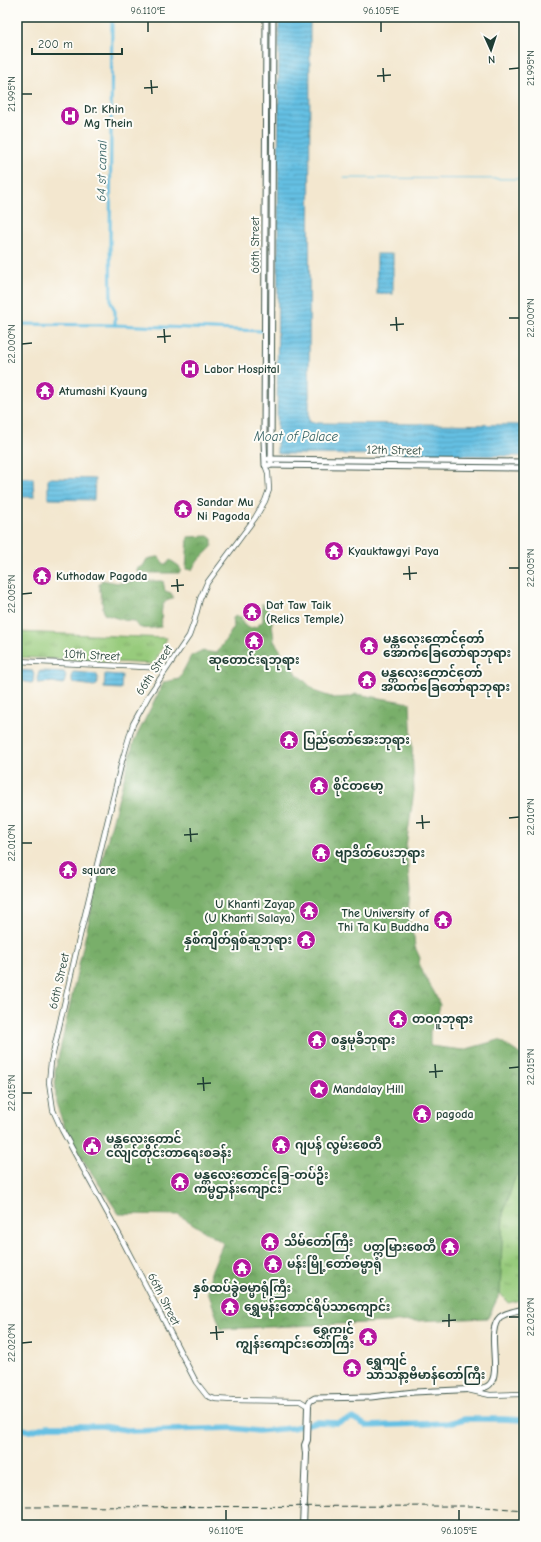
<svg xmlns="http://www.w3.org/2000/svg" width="541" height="1542" viewBox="0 0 541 1542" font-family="'Comic Neue','Noto Sans Myanmar',sans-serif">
<defs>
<pattern id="grass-tufts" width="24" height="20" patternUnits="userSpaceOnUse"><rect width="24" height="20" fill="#97cb7b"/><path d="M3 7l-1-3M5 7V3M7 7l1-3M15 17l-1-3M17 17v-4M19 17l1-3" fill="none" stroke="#7ba666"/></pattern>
<pattern id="forest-crowns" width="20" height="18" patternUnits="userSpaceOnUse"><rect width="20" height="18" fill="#79af6b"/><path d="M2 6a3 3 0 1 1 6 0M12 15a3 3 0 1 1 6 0" fill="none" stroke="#639059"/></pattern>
<pattern id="water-rules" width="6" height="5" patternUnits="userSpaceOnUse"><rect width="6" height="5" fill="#65c0e3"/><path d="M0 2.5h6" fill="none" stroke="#539db9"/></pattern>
</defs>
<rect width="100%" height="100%" fill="#fdfcf7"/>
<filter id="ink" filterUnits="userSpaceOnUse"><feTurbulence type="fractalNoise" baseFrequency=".025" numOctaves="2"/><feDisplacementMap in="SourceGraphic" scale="8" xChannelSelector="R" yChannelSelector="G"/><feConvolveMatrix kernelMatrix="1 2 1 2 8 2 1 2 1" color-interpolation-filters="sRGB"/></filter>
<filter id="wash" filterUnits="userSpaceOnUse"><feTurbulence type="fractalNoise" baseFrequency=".012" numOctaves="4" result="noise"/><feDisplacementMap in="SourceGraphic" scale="16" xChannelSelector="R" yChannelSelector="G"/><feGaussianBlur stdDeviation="0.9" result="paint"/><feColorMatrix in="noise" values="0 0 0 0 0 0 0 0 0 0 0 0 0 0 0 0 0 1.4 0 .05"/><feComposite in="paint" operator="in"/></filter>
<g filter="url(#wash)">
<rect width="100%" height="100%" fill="#f3e7cf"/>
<!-- grass -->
<g fill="url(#grass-tufts)" stroke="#5b8458">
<polygon points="17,632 167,638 154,664 17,657"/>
<polygon points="524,1167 524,1299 508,1303 500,1293 503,1214 514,1180"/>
</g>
<!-- forest -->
<g fill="url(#forest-crowns)" stroke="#4c7650">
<path d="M 208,536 L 212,539 L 212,547 C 206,553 195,562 192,570 L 186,569 L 188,537 Z"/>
<polygon points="156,557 159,557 164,564 167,564 170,560 179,566 181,571 179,573 145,573 138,572 136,569 143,566 147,559"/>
<path d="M 102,580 L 118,583 L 141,581 L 163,581 L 165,591 L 171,593 L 173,598 C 171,600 167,600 165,602 C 159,607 163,621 161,627 C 150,628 139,632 134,621 L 123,620 L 104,614 L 99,585 Z"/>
<polygon points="262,603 271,613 274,641 295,672 316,692 334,698 349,697 356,694 410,703 414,791 406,846 410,891 408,913 411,931 414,937 415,947 420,958 419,963 424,975 434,992 440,1005 435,1025 430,1031 430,1046 463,1050 499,1040 524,1057 524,1167 514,1180 503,1214 500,1293 488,1318 221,1329 208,1292 211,1272 223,1243 179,1215 119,1214 79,1154 65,1128 56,1103 55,1072 104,853 134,741 164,682 179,679 191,656 201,651 217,653 234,627 233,618 236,616 241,617 243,624 248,628 256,627 263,621"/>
</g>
<!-- water -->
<g fill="url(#water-rules)" stroke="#427e8c">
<polygon points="279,17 310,17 309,421 314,423 524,425 524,456 280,454 277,453"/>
<rect x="377" y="254" width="16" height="40"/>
<polygon points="17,478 33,478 34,497 17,497"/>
<polygon points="48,478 95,479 94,500 48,499"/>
<polygon points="17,670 33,671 34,674 33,682 31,683 17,680"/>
<polygon points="41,671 64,672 66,676 64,683 62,684 53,682 38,683 37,679 39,672"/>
<polygon points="74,672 96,674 98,677 97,685 94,686 73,683 72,682 72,673"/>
<polygon points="105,674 122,675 121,689 104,688"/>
</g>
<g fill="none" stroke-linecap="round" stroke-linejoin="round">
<!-- stream -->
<polyline stroke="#65c0e3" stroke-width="1" points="344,178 524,179"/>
<!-- canal -->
<g stroke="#65c0e3" stroke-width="3">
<polyline points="112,17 110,244 111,302 115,311 115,325"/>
<polyline points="17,324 115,325 262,331"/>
</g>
<!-- river -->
<polyline stroke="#65c0e3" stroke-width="5.5" points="17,1427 30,1431 48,1426 102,1426 133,1431 233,1428 258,1431 292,1428 316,1422 337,1423 353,1418 367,1426 448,1423 465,1419 501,1419 524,1420"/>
</g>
</g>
<g filter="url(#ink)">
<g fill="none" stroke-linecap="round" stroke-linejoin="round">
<!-- secondary casing -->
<g stroke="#3f564b" stroke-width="6">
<g id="secondary">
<polyline points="265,465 268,473 269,490 265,501 255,518 207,583 200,599 194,622 189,636 149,695 133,724 122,761 77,948 51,1062 49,1082 53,1110 62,1130 120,1236 196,1382 207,1396 215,1399 232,1400 300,1401 308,1406"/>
<polyline points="17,661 166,668"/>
<polyline points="468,1390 490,1395 524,1394"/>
</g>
</g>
<!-- primary casing -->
<g stroke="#3f564b" stroke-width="7">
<g id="primary">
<polyline points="266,17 264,441 265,465 524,468"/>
<polyline points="269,459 524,462"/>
<polyline points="271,465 273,17"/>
<path d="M 308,1406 L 310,1401 L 315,1398 L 371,1397 L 414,1392 L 479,1389 C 483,1388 488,1387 490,1384 C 502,1371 485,1331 500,1317 C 507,1312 516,1311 524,1309"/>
</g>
</g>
<!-- highway casing -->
<g stroke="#3f564b" stroke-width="8">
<polyline id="highway" points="303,1525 306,1454 305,1445 307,1440 308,1406"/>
</g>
<!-- secondary -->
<use href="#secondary" stroke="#fff" stroke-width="4.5"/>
<!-- primary -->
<use href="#primary" stroke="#fff" stroke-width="5"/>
<!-- highway -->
<use href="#highway" stroke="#fff" stroke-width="6"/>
<!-- rail -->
<polyline stroke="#1f3d34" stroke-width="1" stroke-dasharray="6 3" stroke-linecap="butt" points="17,1507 472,1506 524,1510"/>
</g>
</g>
<!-- ticks -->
<path fill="none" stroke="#1f3d34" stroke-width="1.5" d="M 148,22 L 148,32M 381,22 L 381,32M 383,68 L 384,82M 509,69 L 519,68M 377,76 L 391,75M 151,80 L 152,94M 144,88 L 158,87M 22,94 L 32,94M 396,317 L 397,331M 509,318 L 519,318M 390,325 L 404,324M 164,329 L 165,343M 157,337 L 171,336M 22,344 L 32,343M 409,566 L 410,580M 509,568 L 519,568M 403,574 L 417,573M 177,579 L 178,592M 171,586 L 184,585M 22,594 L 32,593M 422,815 L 423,829M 509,818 L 519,817M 416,823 L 430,822M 190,828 L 191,842M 184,835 L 198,834M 22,843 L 32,843M 435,1064 L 436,1078M 509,1068 L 519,1067M 429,1072 L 443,1071M 203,1077 L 204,1091M 197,1084 L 211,1083M 22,1093 L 32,1093M 449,1314 L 449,1327M 509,1317 L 519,1317M 442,1321 L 456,1320M 216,1326 L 217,1340M 210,1333 L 224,1332M 22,1343 L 32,1342M 226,1510 L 226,1520M 459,1510 L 459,1520"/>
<!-- icons -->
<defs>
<g id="hospital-disc" transform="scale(1)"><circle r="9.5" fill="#b5179e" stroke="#fdfcf7"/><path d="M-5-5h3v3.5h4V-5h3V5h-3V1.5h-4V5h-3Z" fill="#fff"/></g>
<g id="temple-disc" transform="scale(1)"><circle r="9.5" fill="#b5179e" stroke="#fdfcf7"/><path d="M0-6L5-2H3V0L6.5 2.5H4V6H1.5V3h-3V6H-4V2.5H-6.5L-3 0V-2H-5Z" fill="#fff"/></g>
<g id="sight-disc" transform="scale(1)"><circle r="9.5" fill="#b5179e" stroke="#fdfcf7"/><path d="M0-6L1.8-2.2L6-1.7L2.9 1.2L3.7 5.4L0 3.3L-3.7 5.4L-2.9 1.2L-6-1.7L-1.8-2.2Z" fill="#fff"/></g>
<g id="civic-disc" transform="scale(1)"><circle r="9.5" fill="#b5179e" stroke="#fdfcf7"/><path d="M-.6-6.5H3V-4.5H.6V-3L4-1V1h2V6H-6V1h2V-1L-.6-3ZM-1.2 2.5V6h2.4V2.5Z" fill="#fff"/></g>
</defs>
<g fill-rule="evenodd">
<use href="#hospital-disc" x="70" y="116"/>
<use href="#hospital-disc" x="190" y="369"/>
<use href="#temple-disc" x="45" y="391"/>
<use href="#temple-disc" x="183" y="509"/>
<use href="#temple-disc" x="334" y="551"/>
<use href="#temple-disc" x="42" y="576"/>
<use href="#temple-disc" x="252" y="612"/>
<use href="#temple-disc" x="254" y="641"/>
<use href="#temple-disc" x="369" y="646"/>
<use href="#temple-disc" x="367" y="680"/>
<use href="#temple-disc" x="289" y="740"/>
<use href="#temple-disc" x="319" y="786"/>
<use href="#temple-disc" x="321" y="853"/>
<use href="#temple-disc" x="68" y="870"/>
<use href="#temple-disc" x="309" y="911"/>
<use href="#temple-disc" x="443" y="920"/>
<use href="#temple-disc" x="306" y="940"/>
<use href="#temple-disc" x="398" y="1019"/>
<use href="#temple-disc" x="317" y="1040"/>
<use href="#sight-disc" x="319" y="1089"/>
<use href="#temple-disc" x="422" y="1114"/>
<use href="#temple-disc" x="281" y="1145"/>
<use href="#civic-disc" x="92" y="1146"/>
<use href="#temple-disc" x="180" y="1182"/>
<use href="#temple-disc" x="270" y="1242"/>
<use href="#temple-disc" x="450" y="1247"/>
<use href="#temple-disc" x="273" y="1264"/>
<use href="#temple-disc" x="242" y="1268"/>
<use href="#temple-disc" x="230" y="1307"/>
<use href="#temple-disc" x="368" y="1337"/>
<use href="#temple-disc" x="352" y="1368"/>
</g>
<g text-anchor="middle" stroke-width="4" stroke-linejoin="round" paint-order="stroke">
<!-- poi labels -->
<g font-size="12" font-weight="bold" fill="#1f3d34" stroke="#fdfcf7" text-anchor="start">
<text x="84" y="113">Dr. Khin<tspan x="84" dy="14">Mg Thein</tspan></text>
<text x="204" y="373">Labor Hospital</text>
<text x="59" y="395">Atumashi Kyaung</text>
<text x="197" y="506">Sandar Mu<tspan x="197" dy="14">Ni Pagoda</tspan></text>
<text x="348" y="555">Kyauktawgyi Paya</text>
<text x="56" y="580">Kuthodaw Pagoda</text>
<text x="266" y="609">Dat Taw Taik<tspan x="266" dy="14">(Relics Temple)</tspan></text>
<text x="383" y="643">မန္တ‌လေးတောင်တော်<tspan x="383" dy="14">အောက်ခြေတော်ရာဘုရား‌</tspan></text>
<text x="254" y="664" text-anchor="middle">ဆုတောင်းရဘုရား</text>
<text x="381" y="677">မန္တ‌လေးတောင်တော်<tspan x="381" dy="14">အထက်ခြေတော်ရာဘုရား‌</tspan></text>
<text x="303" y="744">ပြည်တော်အေးဘုရား</text>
<text x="333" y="790">စိုင်တမော့</text>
<text x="335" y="857">ဗျာဒိတ်ပေးဘုရား</text>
<text x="82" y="874">square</text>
<text x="295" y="908" text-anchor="end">U Khanti Zayap<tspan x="295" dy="14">(U Khanti Salaya)</tspan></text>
<text x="429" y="917" text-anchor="end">The University of<tspan x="429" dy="14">Thi Ta Ku Buddha</tspan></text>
<text x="292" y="944" text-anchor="end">နှစ်ကျိတ်ရှစ်ဆူဘုရား</text>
<text x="412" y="1023">တဝဂူဘုရား</text>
<text x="331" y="1044">စန္ဒမုခီဘုရား</text>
<text x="333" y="1093">Mandalay Hill</text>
<text x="436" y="1118">pagoda</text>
<text x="106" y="1143">မန္တလေးတောင်<tspan x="106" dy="14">ငလျင်တိုင်းတာရေးစခန်း</tspan></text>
<text x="295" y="1149">ဂျပန် လွမ်းစေတီ</text>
<text x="194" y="1179">မန္တလေးတောင်ခြေ-တပ်ဦး<tspan x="194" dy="14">ကမ္မဌာန်းကျောင်း</tspan></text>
<text x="284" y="1246">သိမ်တော်ကြီး</text>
<text x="436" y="1251" text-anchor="end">ပတ္တမြားစေတီ</text>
<text x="287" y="1268">မန်းမြို့တော်ဓမ္မာရုံ</text>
<text x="242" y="1292" text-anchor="middle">နှစ်ထပ်ခွဲဓမ္မာရုံကြီး</text>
<text x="244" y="1311">ရွှေမန်းတောင်ရိပ်သာကျောင်း</text>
<text x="354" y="1334" text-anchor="end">ရွှေကျင်<tspan x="354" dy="14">ကျွန်းကျောင်းတော်ကြီး</tspan></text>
<text x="366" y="1365">ရွှေကျင်<tspan x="366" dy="14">သာသနာ့ဗိမာန်တော်ကြီး</tspan></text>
</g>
<!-- street labels -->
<g font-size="12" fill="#1f3d34" stroke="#fdfcf7">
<text transform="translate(255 245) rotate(-90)" y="4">66th Street</text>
<text transform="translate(394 450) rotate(1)" y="4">12th Street</text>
<text transform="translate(92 655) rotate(3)" y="4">10th Street</text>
<text transform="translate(154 670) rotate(-57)" y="4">66th Street</text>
<text transform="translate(59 981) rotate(-77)" y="4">66th Street</text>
<text transform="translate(164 1299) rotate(63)" y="4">66th Street</text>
</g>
<!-- water labels -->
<g font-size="13" font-style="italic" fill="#305e60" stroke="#fdfcf7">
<text transform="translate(101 171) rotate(-89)" y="5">64 st canal</text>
<text x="296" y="441">Moat of Palace</text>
</g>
</g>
<!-- margin -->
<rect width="541" height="1542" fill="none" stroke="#fdfcf7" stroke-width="44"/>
<!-- north arrow -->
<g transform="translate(491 50) rotate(177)" stroke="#fdfcf7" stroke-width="3" paint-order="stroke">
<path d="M0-3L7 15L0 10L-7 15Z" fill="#1f3d34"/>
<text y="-6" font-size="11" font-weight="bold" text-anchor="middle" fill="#1f3d34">N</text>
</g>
<!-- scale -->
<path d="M32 48v6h90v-6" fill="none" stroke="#1f3d34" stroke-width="2"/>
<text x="38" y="48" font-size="12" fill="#1f3d34" stroke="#fdfcf7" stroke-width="3" paint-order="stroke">200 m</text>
<rect x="22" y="22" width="497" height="1498" fill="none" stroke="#1f3d34" stroke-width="1.5"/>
<g font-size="10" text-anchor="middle" fill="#1f3d34">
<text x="148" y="14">96.110°E</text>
<text x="381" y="14">96.105°E</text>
<text transform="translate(530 68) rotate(-90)" y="4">21.995°N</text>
<text transform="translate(11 94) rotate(-90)" y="4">21.995°N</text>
<text transform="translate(530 318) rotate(-90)" y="4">22.000°N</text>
<text transform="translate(11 344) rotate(-90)" y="4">22.000°N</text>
<text transform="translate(530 568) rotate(-90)" y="4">22.005°N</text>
<text transform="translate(11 594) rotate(-90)" y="4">22.005°N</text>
<text transform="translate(530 817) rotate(-90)" y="4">22.010°N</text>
<text transform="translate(11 843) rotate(-90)" y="4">22.010°N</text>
<text transform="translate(530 1067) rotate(-90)" y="4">22.015°N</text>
<text transform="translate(11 1093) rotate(-90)" y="4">22.015°N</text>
<text transform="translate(530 1317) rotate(-90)" y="4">22.020°N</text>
<text transform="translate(11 1343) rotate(-90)" y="4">22.020°N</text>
<text x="226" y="1534">96.110°E</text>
<text x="459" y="1534">96.105°E</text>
</g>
</svg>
